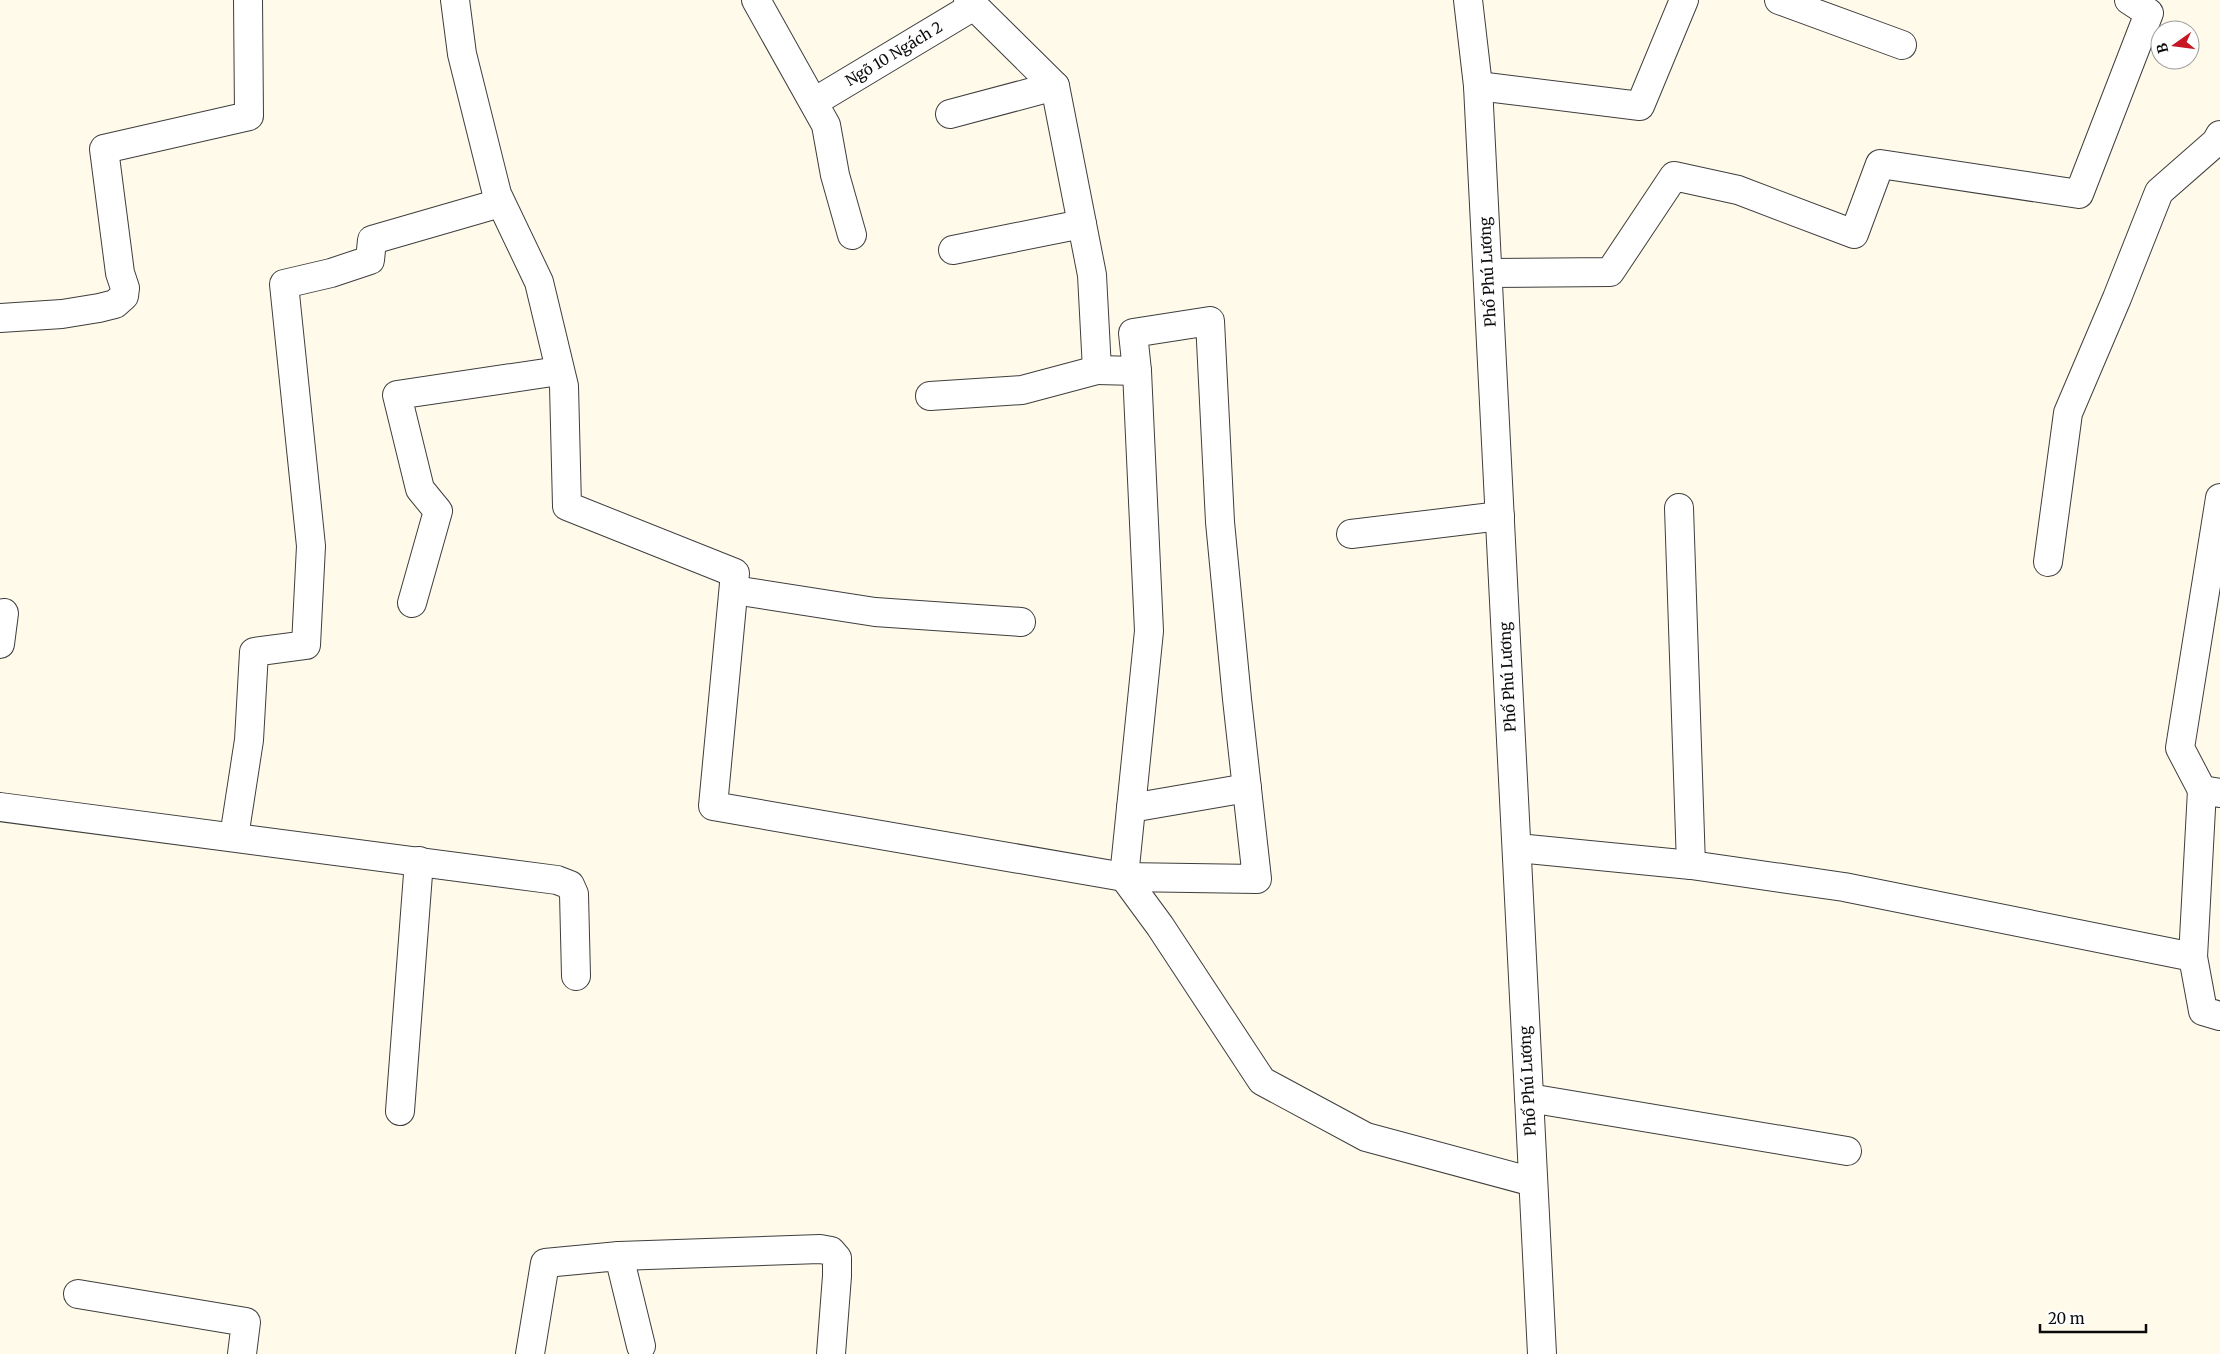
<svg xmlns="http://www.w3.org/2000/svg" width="2220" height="1354" viewBox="0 0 2220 1354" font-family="Merriweather,serif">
<rect width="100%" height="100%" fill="#fffae9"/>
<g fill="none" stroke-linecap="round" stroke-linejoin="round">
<!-- minor casing -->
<g stroke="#3e3e3e" stroke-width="30">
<g id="minor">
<polyline points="455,0 462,54 497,194 539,282 564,386 567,506 735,573 713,806 1124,877 1257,879 1237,699 1220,522 1210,321 1133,333 1137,371"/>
<polyline points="756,0 826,125 835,175 852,235"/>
<polyline points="1468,0 1478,86 1542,1354"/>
<polyline points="1779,0 1902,45"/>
<polyline points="1478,86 1640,106 1684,0"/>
<polyline points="814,102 974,6"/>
<polyline points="950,114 1055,86"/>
<polyline points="953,250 1082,224"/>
<polyline points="1488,273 1610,272 1674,176 1738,190 1854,234 1880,164 2079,194 2149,13 2129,0"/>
<polyline points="0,318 62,314 99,308 115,304 124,296 125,288 120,273 104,149 249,116 248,0"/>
<polyline points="1097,370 1137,371 1149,631 1124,877 1160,926 1262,1081 1366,1137 1533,1182"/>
<polyline points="930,396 1022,390 1097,370 1092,275 1055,86 968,0"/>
<polyline points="1679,508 1691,865"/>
<polyline points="1351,534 1500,516"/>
<polyline points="2048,562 2068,413 2117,298 2159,192 2216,142 2220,135"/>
<polyline points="734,590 875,612 1021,622"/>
<polyline points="412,603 438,511 420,489 397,395 559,371"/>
<polyline points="0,644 4,613"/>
<polyline points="2202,790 2180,748 2220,498"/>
<polyline points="0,807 557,880 570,885 574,894 576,976"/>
<polyline points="1131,808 1247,788"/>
<polyline points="234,837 249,740 254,652 306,645 311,546 284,284 331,273 370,260 372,240 500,203"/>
<polyline points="1517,848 1691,865 1844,887 2193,957 2203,1011 2220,1016"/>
<polyline points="2193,957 2202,790 2220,793"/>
<polyline points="1529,1098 1847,1151"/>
<polyline points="400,1111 419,861"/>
<polyline points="619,1256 820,1249 831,1251 837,1258 837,1276 831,1354"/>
<polyline points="78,1294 246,1322 242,1354"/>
<polyline points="530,1354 545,1263 619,1256 641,1346"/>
</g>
</g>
<!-- minor -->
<use href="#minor" stroke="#fff" stroke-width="28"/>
</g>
<g text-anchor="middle" stroke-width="5" stroke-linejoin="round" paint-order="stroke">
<!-- street labels -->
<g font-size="15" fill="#0b0b0b" stroke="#fff">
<text transform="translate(894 54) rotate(-31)" y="5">Ngõ 10 Ngách 2</text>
<text transform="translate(1488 272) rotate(-93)" y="5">Phố Phú Lương</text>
<text transform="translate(1508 677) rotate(-93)" y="5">Phố Phú Lương</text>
<text transform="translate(1528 1081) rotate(-93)" y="5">Phố Phú Lương</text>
</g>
</g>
<!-- north arrow -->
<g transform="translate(2175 45) rotate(256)"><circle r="24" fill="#ffffff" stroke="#9d9d9d"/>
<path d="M0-4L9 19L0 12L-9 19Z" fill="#c71722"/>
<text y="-8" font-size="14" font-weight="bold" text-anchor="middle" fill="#0b0b0b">B</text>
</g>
<!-- scale -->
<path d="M2040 1324v8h106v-8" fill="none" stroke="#0b0b0b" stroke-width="2.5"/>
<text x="2048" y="1324" font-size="15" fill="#0b0b0b" stroke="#ffffff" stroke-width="4" paint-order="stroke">20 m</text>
</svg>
